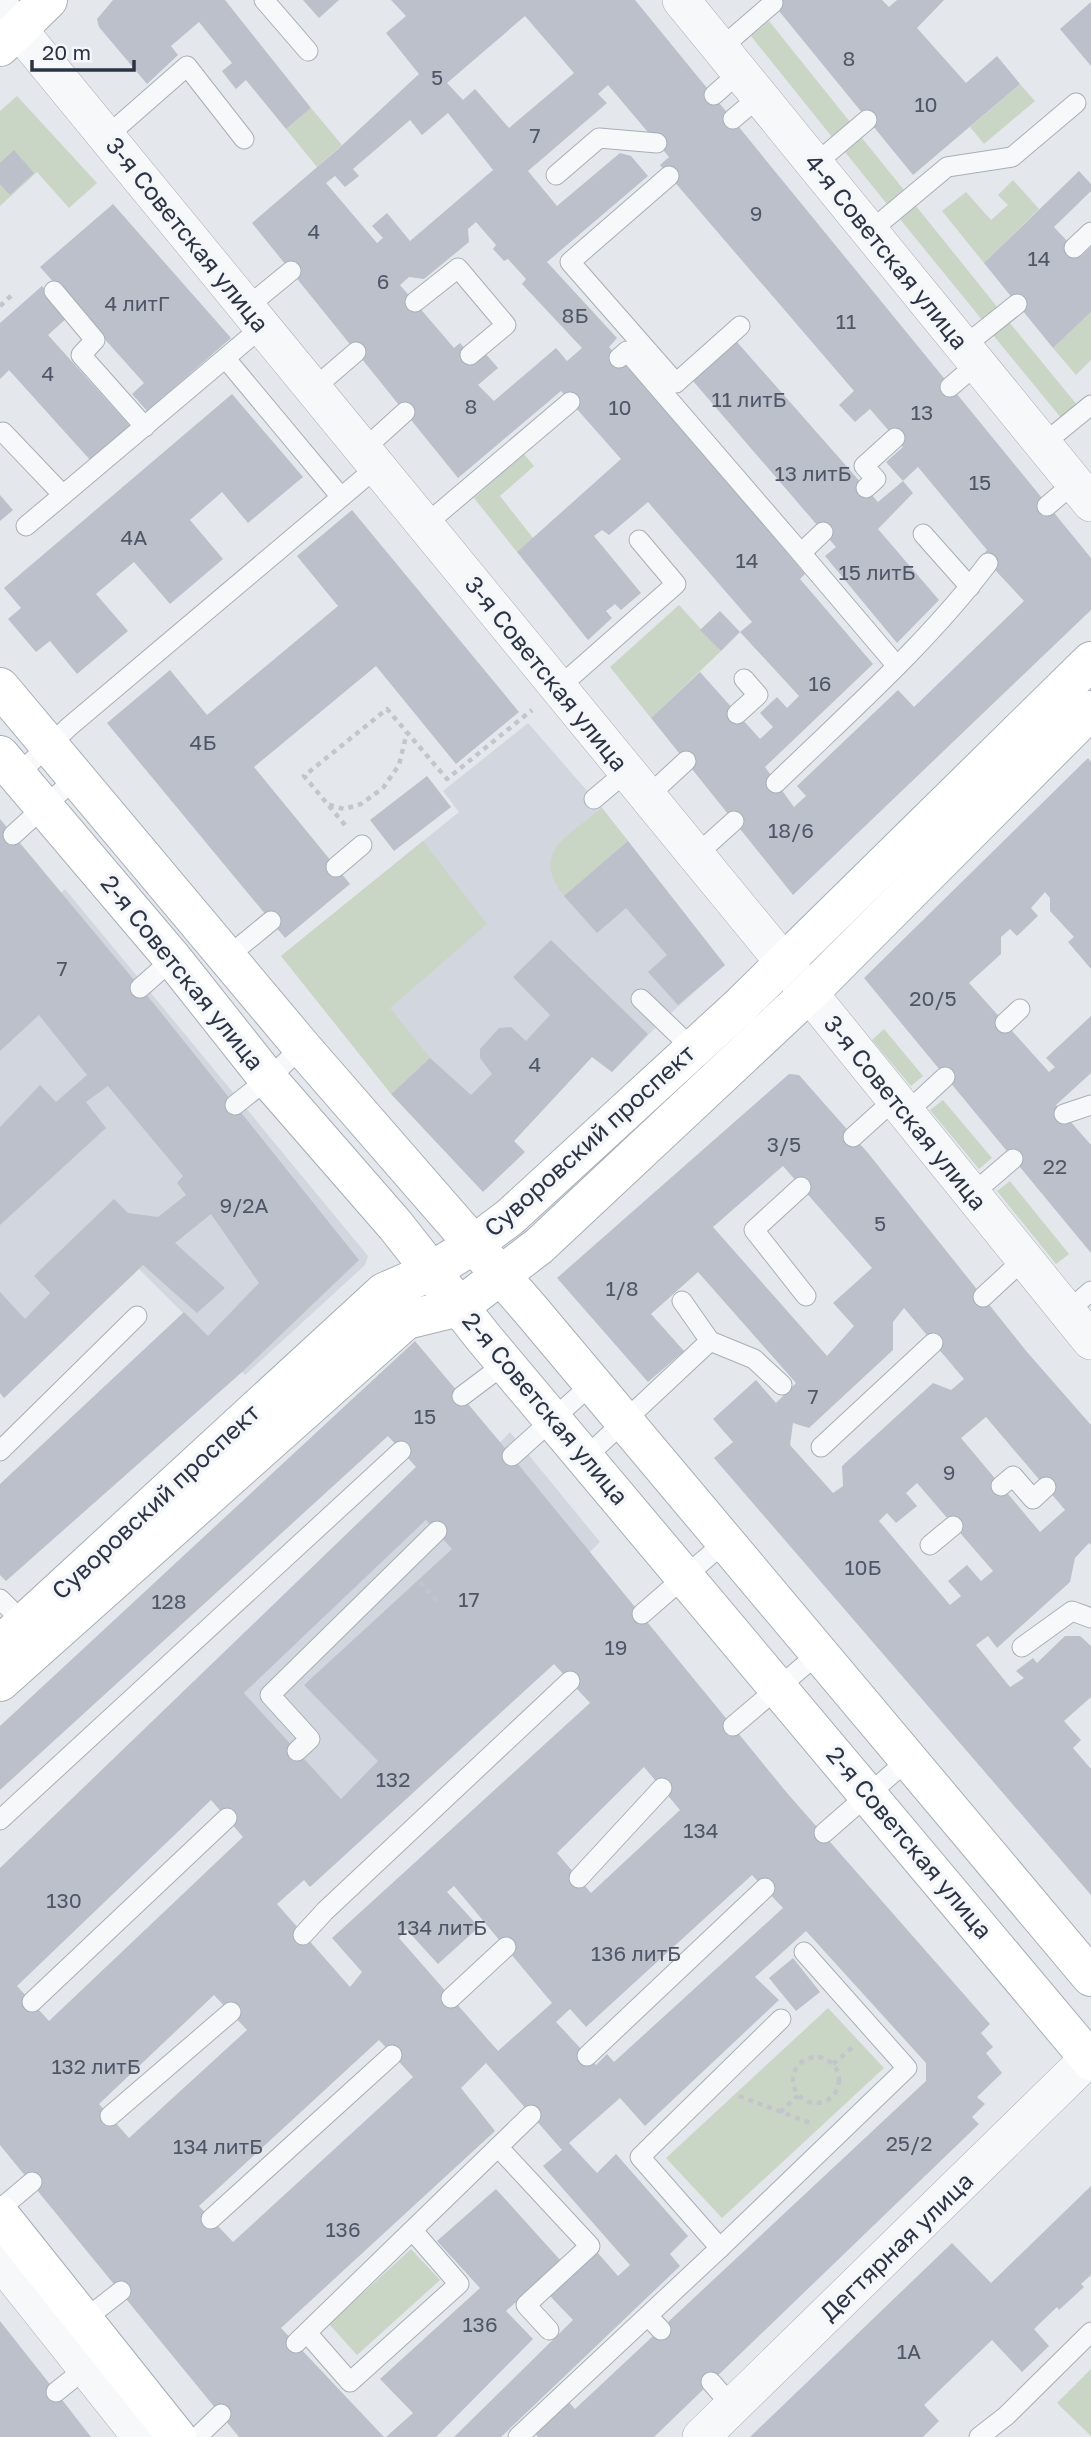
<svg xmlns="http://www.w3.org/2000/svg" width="1091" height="2437" viewBox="0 0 1091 2437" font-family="'Golos Text',sans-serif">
<rect width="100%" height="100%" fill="#e4e7ec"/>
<!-- built -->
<g fill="#d2d6de">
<polygon points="528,723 602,808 725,965 663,1020 612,1072 592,1057 514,1141 281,956 459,812 443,791"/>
<polygon points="65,889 368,1256 365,1265 245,1375 139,1269 4,1398 0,1393 0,950"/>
<polygon points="510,1432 600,1542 341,1799 244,1693 426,1520"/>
</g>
<!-- green -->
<g fill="#c9d6c5">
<polygon points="769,21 850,122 832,137 751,36"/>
<polygon points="1020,84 1035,101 984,144 970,127"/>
<polygon points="17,96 97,183 69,208 37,172 0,206 0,111"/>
<polygon points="311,108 342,145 317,167 286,129"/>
<polygon points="862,138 904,190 887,204 845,152"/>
<polygon points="1013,180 1039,209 984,263 942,211 966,192 991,220 1008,205 998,195"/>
<polygon points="916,206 998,308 983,321 900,219"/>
<polygon points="1091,312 1091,360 1076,375 1053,348"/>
<polygon points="1009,322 1078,406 1062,419 993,335"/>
<polygon points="524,454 534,466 500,496 533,538 517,552 474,498"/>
<polygon points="679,605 721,651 651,718 610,667"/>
<path d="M 602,808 L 628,841 L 564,896 C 529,851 569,836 602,808 Z"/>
<polygon points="423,841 487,924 390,1008 430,1058 391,1094 281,956"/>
<polygon points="884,1029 923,1076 911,1086 872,1040"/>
<polygon points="943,1100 992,1158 979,1169 930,1110"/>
<polygon points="1010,1181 1069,1254 1056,1264 997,1191"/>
<polygon points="828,2008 884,2068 722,2218 666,2158"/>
<polygon points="411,2249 440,2280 357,2355 329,2324"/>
<polygon points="1091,2369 1091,2436 1057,2403"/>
</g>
<!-- building -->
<g fill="#bbc0ca" fill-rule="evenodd">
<polygon points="113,0 225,0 311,108 286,129 246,80 236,89 228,79 222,71 232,63 199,22 171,46 178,55 147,84 99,27 97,19"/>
<polygon points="303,0 339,0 319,18"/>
<path d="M 391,0 L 635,0 L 1091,558 L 1091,610 L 793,895 L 651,718 L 700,672 L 760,739 L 773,727 L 760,713 L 777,697 L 787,708 L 799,696 L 740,632 L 752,622 L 648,502 L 609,535 L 602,530 L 594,536 L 641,593 L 621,610 L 615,604 L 606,611 L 612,618 L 588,640 L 517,552 L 621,459 L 561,391 L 458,478 L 252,223 L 337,150 L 419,74 L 386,33 L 406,16 ZM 525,16 L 574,73 L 509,128 L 475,89 L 463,100 L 447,83 ZM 608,85 L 669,157 L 660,165 L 854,391 L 839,405 L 855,422 L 870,409 L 903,447 L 886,462 L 903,481 L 918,467 L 987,550 L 982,556 L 1024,601 L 914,707 L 898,690 L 797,786 L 806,796 L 794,807 L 765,767 L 873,664 L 800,579 L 805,574 L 669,413 L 609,347 L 617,338 L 547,262 L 648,176 L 631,156 L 620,153 L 557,206 L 528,171 L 607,103 L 598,94 ZM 448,113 L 493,170 L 410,241 L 387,213 L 372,226 L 383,238 L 377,243 L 326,183 L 335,176 L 345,187 L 359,176 L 353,169 L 410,120 L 422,135 ZM 476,222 L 496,245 L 493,249 L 504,261 L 508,259 L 526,279 L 522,284 L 582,348 L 567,361 L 556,348 L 494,401 L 478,385 L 498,368 L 484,352 L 475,360 L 460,343 L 454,348 L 400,285 L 409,277 L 424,279 L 469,242 L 468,229 Z"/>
<polygon points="770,0 882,0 889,7 897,0 944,0 917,28 966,83 997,56 1020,84 913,175"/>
<polygon points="1091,2 1091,66 1060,29"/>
<polygon points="14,150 34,173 10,195 0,184 0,163"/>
<polygon points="1079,171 1091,184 1091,191 1054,227 1081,256 1091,247 1091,312 1053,348 984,263"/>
<polygon points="113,204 231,338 147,411 132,394 144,383 40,267"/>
<polygon points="42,286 69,316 48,335 130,426 91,461 9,370 0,379 0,323"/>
<polygon points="737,342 878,502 903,481 913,493 878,529 939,600 897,643 825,556 836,547 693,381"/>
<polygon points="232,394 303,477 248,523 222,492 190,520 223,559 170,604 134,562 96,594 128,631 77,674 50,641 36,652 8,619 21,608 4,588"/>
<polygon points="0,495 13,510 0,521"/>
<polygon points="352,510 519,712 456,764 376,666 254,767 350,884 285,938 107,723 170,670 207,715 338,606 297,556"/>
<polygon points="720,611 740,632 721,651 700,630"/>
<polygon points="1088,758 1091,762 1091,969 1068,942 1074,937 1050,911 1050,898 1045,892 1031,908 1038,916 1017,936 1010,929 1001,937 1001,954 969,983 1049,1072 1055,1067 1046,1058 1091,1016 1091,1073 1056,1105 1091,1145 1091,1253 864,978"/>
<polygon points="427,776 451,807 394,851 370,820"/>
<polygon points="0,819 159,1010 359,1260 242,1372 6,1581 0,1575 0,1484 184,1312 208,1336 259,1283 211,1214 175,1243 225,1288 197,1313 143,1265 4,1398 0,1393 0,1292 25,1319 50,1293 34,1276 114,1199 128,1213 158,1217 186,1195 177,1183 183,1176 108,1086 86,1102 106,1128 0,1225 0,1127 40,1085 56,1102 87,1075 39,1015 0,1051"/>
<polygon points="628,841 725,965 678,1005 648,972 667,955 626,908 597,933 564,896"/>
<polygon points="551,940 648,1034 612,1072 592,1057 514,1141 525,1152 483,1192 391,1094 430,1058 471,1095 492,1074 480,1058 480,1049 499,1028 511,1027 526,1041 550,1015 513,977"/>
<path d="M 789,1074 L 799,1075 L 868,1153 L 1027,1352 L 1091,1425 L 1091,1545 L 1089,1543 L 1075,1558 L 1070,1582 L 997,1648 L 988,1636 L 976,1645 L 1010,1687 L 1024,1678 L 1016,1671 L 1033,1658 L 1037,1663 L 1065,1636 L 1080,1636 L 1091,1646 L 1091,1697 L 1064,1721 L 1081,1740 L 1073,1748 L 1091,1769 L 1091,1895 L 714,1458 L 733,1442 L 713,1419 L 756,1380 L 776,1403 L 796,1383 L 698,1272 L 651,1314 L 684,1351 L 648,1382 L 557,1278 ZM 783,1166 L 872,1268 L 833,1303 L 854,1326 L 827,1356 L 713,1227 ZM 904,1308 L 964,1379 L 951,1390 L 933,1383 L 842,1466 L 843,1486 L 833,1493 L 790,1445 L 793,1423 L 809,1428 L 893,1350 L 893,1322 ZM 986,1417 L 1065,1510 L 1040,1532 L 961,1438 ZM 917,1483 L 993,1571 L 981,1581 L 967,1565 L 948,1581 L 961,1596 L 950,1605 L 879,1521 L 887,1513 L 896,1523 L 917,1506 L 906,1493 Z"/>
<path d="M 415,1341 L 500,1442 L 787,1793 L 990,2024 L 981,2033 L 993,2047 L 986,2053 L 1002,2073 L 977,2097 L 985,2104 L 972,2117 L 979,2124 L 654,2437 L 538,2437 L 534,2432 L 568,2401 L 575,2409 L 926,2081 L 926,2063 L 806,1931 L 755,1977 L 779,2000 L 645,2126 L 620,2098 L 569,2143 L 597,2173 L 616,2154 L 688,2236 L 670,2254 L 680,2266 L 501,2437 L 454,2437 L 573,2320 L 550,2296 L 597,2252 L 618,2276 L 630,2265 L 543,2166 L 562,2150 L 486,2063 L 461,2088 L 495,2131 L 281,2328 L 384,2437 L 239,2437 L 0,2145 L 0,1868 L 416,1467 L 388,1436 L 0,1790 L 0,1726 ZM 426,1520 L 452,1549 L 304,1685 L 378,1761 L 341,1799 L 244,1693 ZM 554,1664 L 590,1703 L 332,1938 L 362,1972 L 350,1987 L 277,1904 L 304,1880 L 310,1887 ZM 644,1767 L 680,1810 L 591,1893 L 557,1853 ZM 211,1800 L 243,1837 L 49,2021 L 17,1986 ZM 752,1875 L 783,1908 L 614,2062 L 607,2054 L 596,2065 L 556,2022 L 570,2009 L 586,2027 ZM 454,1886 L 552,2003 L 498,2051 L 399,1938 L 406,1929 L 438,1964 L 479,1927 L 447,1892 ZM 214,1995 L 247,2030 L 129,2138 L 99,2104 ZM 379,2040 L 413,2077 L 233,2242 L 199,2206 Z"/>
<polygon points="793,1958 820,1992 796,2011 769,1978"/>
<polygon points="1091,2186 1091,2275 1081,2284 1084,2287 1059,2310 1057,2307 1034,2329 1049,2346 1022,2372 992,2340 924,2405 939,2421 923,2437 750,2437 952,2243 991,2283"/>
<polygon points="496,2189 561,2261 506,2311 533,2339 436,2437 386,2437 413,2413 380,2379 480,2288 437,2241"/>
<polygon points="0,2321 56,2392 91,2437 0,2437"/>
</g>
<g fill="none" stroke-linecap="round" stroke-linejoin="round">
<!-- lane casing -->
<g stroke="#a9aeb7" stroke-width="21">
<g id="lane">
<polyline points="264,0 308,51"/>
<polyline points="721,48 773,3"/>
<polyline points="714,95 740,72"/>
<polyline points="733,119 759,97"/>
<polyline points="106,137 187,66 244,139"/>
<polyline points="814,165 867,120"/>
<polyline points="556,175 599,138 657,143"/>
<polyline points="669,176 570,262 676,383 740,326"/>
<polyline points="869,232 947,167 1012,157 1076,103"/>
<polyline points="1074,248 1091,232"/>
<polyline points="54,291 95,340 81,355 145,427"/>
<polyline points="415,302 458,268 506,325 470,355"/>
<polyline points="246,308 291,271"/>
<polyline points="963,347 1017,304"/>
<polyline points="619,358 627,351 801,553 823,532"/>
<polyline points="226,359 341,497"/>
<polyline points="950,387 977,364"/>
<polyline points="313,389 356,352"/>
<polyline points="3,432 63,495 262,327"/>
<polyline points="1042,445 1091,405"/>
<polyline points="363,450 405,412"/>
<polyline points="866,488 876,479 864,466 895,438"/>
<polyline points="1047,506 1074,483"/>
<polyline points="425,525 570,402"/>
<polyline points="26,526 63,495"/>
<polyline points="923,534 970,587"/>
<polyline points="801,553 897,666"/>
<polyline points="558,688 676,584 639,540"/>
<polyline points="737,714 758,695 744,679"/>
<polyline points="17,775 70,726 377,467"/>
<path d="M 776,783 C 849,712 927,644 988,563"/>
<polyline points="647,797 686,761"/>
<polyline points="594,799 626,772"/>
<polyline points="13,835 77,777"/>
<polyline points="695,856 734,821"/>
<polyline points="336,867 362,845"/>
<polyline points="227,957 271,921"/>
<polyline points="140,988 173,959"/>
<polyline points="641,999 693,1049"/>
<polyline points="1005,1023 1020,1009"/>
<polyline points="235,1105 268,1079 302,1047"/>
<polyline points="905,1114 945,1077"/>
<polyline points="1064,1114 1091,1105"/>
<polyline points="853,1137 894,1100"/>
<polyline points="801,1187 754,1230 806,1296"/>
<polyline points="971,1195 1013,1159"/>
<polyline points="983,1297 1024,1259"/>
<polyline points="682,1301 710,1341 754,1359 782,1385"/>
<polyline points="1067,1312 1091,1291"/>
<polyline points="462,1396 506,1363"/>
<polyline points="821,1447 933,1343"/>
<polyline points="0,1451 137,1316"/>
<polyline points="512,1456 593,1383"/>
<polyline points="586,1457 710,1341"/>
<polyline points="1001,1486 1013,1476 1033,1499 1046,1487"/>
<polyline points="930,1545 953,1526"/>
<polyline points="0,1599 25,1624"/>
<polyline points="642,1614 726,1541"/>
<polyline points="1022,1647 1072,1611 1091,1618"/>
<polyline points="733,1726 819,1653"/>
<polyline points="297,1751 310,1739 270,1695 437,1531"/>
<polyline points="0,1820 401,1451"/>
<polyline points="824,1833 909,1759"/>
<polyline points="579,1878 662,1788"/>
<polyline points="303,1935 325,1911 570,1681"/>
<polyline points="451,1998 506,1947"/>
<polyline points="32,2002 227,1818"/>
<polyline points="587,2056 765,1888"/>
<polyline points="110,2116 231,2012"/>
<polyline points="498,2147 590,2246 526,2305 549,2330"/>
<polyline points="0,2209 32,2182"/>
<polyline points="211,2219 392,2055"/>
<polyline points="720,2248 640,2157 781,2019"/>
<polyline points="648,2316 661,2330"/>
<polyline points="84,2320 121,2291"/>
<polyline points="307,2333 350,2382 459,2284 413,2231"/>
<polyline points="296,2343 531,2115"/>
<polyline points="711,2382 733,2407"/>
<polyline points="56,2392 91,2364"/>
<polyline points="197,2437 221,2414"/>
<polyline points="518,2437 720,2248 907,2068 804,1952"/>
<polyline points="979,2437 1006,2416 1091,2332"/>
</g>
</g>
<!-- street casing -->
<g stroke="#a9aeb7" stroke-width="38">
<g id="street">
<polyline points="681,0 1091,503"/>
<polyline points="0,7 809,993 1091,1341"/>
<polyline points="0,2260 141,2437"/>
<polyline points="701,2437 1091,2056"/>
</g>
</g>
<!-- secondary casing -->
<g stroke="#a9aeb7" stroke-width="40">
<g id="secondary">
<polyline points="0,47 48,0"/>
<polyline points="0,687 302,1047 530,1309 1091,1977"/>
<polyline points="0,755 173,959 268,1079 396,1226 483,1337 1091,2061"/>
<polyline points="0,1645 384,1292 430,1272 473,1245 510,1217 739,1007 1091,661"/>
<polyline points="0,1682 406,1320 459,1307 539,1246 809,993 1091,710"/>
</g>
</g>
<!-- primary casing -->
<g stroke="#a3abb8" stroke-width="40">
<polyline id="primary" points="0,2215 177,2437"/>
</g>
<!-- path -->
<g stroke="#c2c5cb" stroke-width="4.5" stroke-dasharray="5 5" stroke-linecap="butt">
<polyline points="0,306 13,294"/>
<polyline points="329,805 344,809 361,804 383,788 399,765 407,732"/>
<polyline points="345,825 304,776 387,709 447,779 532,710"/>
<polyline points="420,1582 440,1604"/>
<circle cx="816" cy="2080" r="23"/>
<polyline points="833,2064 854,2046"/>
<polyline points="739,2096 813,2124"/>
<polyline points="780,2112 798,2096"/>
</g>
<!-- lane -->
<use href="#lane" stroke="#f7f8fa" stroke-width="19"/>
<!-- street -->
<use href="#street" stroke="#f7f8fa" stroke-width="37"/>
<!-- secondary -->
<use href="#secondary" stroke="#fff" stroke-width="38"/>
<!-- primary -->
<use href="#primary" stroke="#fff" stroke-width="38"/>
</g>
<g text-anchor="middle" stroke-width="7" stroke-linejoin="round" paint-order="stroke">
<!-- number labels -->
<g font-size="21" fill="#4f5766">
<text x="849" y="66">8</text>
<text x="437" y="85">5</text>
<text x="926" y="112">10</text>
<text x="535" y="143">7</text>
<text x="756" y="221">9</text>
<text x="314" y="239">4</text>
<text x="1039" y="266">14</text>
<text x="383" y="289">6</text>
<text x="137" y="311">4 литГ</text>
<text x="575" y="323">8Б</text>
<text x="846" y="329">11</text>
<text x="48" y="381">4</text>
<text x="749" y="407">11 литБ</text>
<text x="471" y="414">8</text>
<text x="620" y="415">10</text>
<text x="922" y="420">13</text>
<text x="813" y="481">13 литБ</text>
<text x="980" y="490">15</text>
<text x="134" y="545">4А</text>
<text x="747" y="568">14</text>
<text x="877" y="580">15 литБ</text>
<text x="820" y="691">16</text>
<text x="203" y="750">4Б</text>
<text x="791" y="838">18/6</text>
<text x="62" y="976">7</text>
<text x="933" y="1006">20/5</text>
<text x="535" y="1072">4</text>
<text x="784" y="1152">3/5</text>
<text x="1055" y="1174">22</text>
<text x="244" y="1213">9/2А</text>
<text x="880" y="1231">5</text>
<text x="622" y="1296">1/8</text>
<text x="813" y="1404">7</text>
<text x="425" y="1424">15</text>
<text x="949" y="1480">9</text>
<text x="863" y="1575">10Б</text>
<text x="469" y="1607">17</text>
<text x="169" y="1609">128</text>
<text x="616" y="1655">19</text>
<text x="393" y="1787">132</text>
<text x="701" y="1838">134</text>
<text x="64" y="1908">130</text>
<text x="442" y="1935">134 литБ</text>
<text x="636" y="1961">136 литБ</text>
<text x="96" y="2074">132 литБ</text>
<text x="909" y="2151">25/2</text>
<text x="218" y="2154">134 литБ</text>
<text x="343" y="2237">136</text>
<text x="480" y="2332">136</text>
<text x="909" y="2359">1А</text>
</g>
<!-- street labels -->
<g font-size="24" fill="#2b3445" stroke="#f4f6f9">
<text transform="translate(187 235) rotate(51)" y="8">3-я Советская улица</text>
<text transform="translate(886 252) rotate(51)" y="8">4-я Советская улица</text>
<text transform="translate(546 674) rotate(51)" y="8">3-я Советская улица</text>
<text transform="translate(182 973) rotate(51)" y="8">2-я Советская улица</text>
<text transform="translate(905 1113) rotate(51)" y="8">3-я Советская улица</text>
<text transform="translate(590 1141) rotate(-42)" y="8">Суворовский проспект</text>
<text transform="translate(545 1409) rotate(50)" y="8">2-я Советская улица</text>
<text transform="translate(156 1502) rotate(-43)" y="8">Суворовский проспект</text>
<text transform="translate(909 1843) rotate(50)" y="8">2-я Советская улица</text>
<text transform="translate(897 2247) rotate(-44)" y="8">Дегтярная улица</text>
</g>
</g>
<!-- scale -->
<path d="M32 60v10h102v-10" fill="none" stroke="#2b3445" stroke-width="3.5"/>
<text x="42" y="60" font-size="21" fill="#2b3445" stroke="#f4f6f9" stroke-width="5" paint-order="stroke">20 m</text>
</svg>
